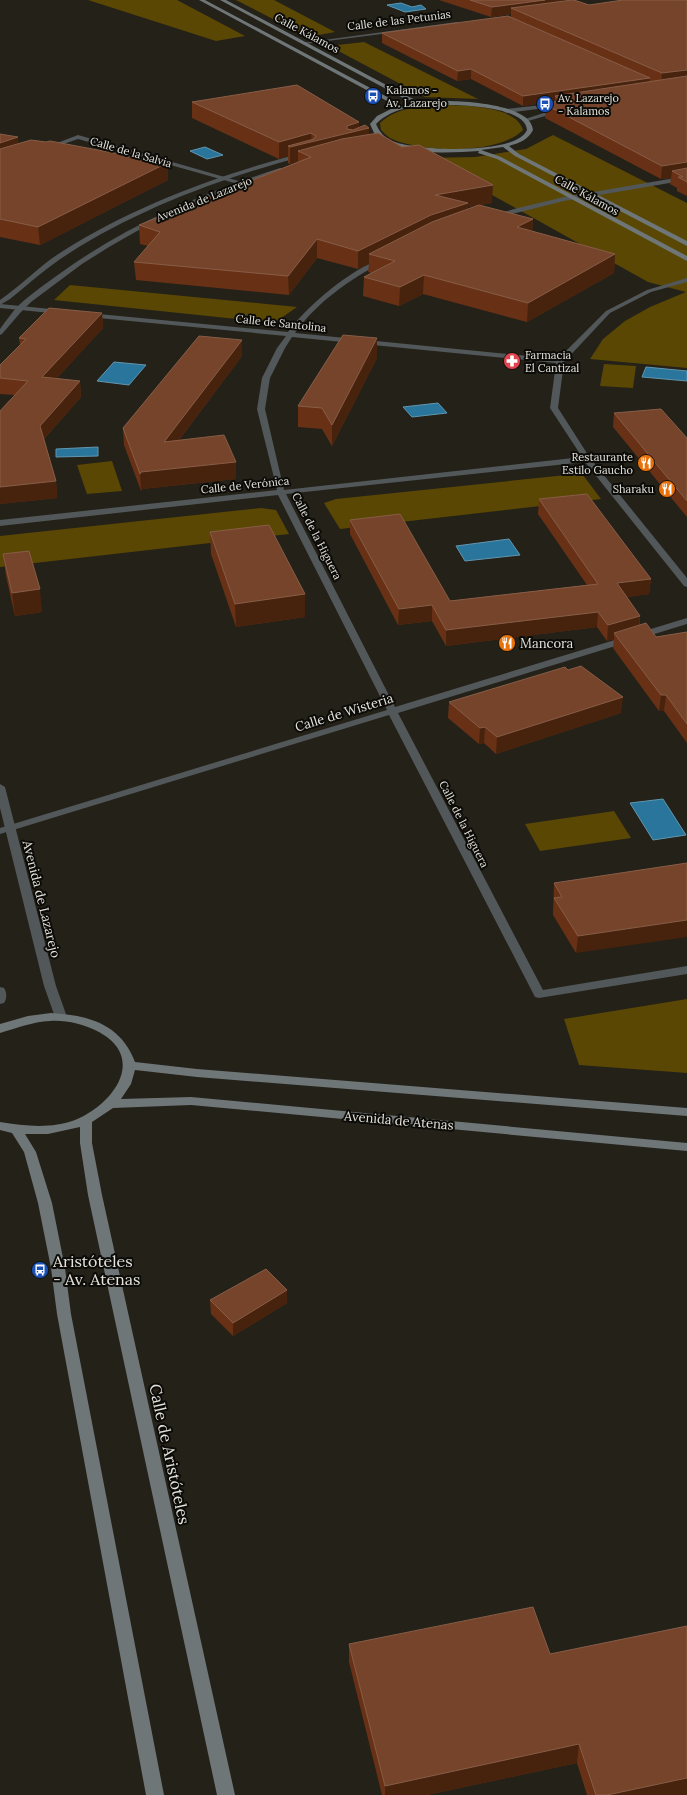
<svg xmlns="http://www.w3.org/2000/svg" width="687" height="1795" viewBox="0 0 687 1795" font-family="Lora,serif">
<rect width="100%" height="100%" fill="#242119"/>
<!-- green -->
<g fill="#5a4704">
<polygon points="88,0 177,0 245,36 216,41"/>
<polygon points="236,0 274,0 335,32 313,36 302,34"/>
<polygon points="364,42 478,99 425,97 329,46"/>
<path d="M 448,105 C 468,106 516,106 523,130 C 499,155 420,153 390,138 C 387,136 384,133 381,130 L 380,123 C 398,106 424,106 448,105 Z"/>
<polygon points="553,135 687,203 687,368 590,359 603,339 625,321 650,307 686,292 648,282 426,158 475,157 526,149"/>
<polygon points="70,285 297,307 274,323 54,300"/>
<polygon points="604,364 636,366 633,388 600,386"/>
<polygon points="112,461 122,491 87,494 77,465"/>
<polygon points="576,474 583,475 601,499 340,529 324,503 336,499"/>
<polygon points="261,508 276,510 289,534 0,567 0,536"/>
<polygon points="614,811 631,838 540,851 525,824"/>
<polygon points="687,999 687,1073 579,1065 564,1019"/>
</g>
<!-- water -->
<g fill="#29759b" stroke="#6196af">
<polygon points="401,3 412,7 421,5 426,9 405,12 387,5"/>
<polygon points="205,147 223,155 207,159 190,151"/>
<polygon points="114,362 146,365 129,385 97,381"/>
<polygon points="646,367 687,371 687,381 642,377"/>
<polygon points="438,403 447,413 412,417 403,407"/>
<polygon points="98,447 98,456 56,457 56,449"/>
<polygon points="509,539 520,555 465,561 456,546"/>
<polygon points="663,799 686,835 653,840 630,803"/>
</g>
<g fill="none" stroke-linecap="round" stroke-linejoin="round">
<!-- minor -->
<g fill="#525759" fill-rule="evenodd">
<polygon points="457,22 459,24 304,44 302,43"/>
<polygon points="560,103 562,104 562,106 506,113 503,111 506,109"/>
<polygon points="553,110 556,112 555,113 525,122 522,120"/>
<polygon points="78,135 242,182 243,183 238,184 78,139 49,149 44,148"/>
<polygon points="687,176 687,180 564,201 492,219 489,217 514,209 564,197"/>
<path d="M 381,259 L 384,261 L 383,262 C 350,279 316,303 295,333 L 558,359 L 606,311 L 647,290 L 687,278 L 687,282 L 651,292 L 610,313 L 564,362 L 558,408 L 590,458 L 687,578 L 687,587 L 684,586 L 585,462 L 286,494 L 395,707 L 687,618 L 687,624 L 398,713 L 543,990 L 687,966 L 687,974 L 539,998 L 535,997 L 389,715 L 0,834 L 0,828 L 387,710 L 278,495 L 0,526 L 0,520 L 277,490 L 257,409 L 262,378 L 277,348 L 286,336 L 88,317 L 85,315 L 88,313 L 288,332 C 306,307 352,268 381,259 ZM 292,337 L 556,363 L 550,408 L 582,457 L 284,490 L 265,409 L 270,378 L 285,348 Z"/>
<polygon points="0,304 61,310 64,312 61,314 0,308"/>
</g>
<!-- tertiary -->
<g fill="#525759" fill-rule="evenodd">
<path d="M 302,153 L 305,155 L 304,156 C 222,178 140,208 68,254 C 47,267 29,284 10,299 L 0,305 L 0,300 C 22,285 40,265 63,251 C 133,206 221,174 302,153 Z"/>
<path d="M 280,168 L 285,169 L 194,203 L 137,231 L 109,247 L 82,264 L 31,302 L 21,312 L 2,334 L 0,335 L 0,329 C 6,321 12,312 19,305 C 32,293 48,282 62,272 C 129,224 203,193 280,168 Z"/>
<polygon points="0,784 5,787 56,986 67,1017 65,1020 57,1020 55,1017 44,986 0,808"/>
<path d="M 0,987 L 4,988 C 7,992 7,999 4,1003 L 0,1004 Z"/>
</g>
<!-- secondary -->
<g fill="#6e7678" fill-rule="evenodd">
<path d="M 199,0 L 205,0 L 391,99 L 398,107 L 418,103 L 405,99 L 220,0 L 226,0 L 409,97 C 414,99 421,102 426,103 C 432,104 439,101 445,101 C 464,101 531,104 533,130 C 528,140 519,143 509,146 L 519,154 L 687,241 L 687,246 L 515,156 L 503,147 L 481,150 L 501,157 L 687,256 L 687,261 L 497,159 L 478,153 L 479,151 C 449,153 402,156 378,137 C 374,135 372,128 370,124 L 377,116 L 393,108 L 387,101 ZM 443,105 C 460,105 526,106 527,130 C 517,155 418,151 395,142 C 385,139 380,133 376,124 C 394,106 419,106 443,105 Z"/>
<path d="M 51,1013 C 88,1015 121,1024 135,1062 L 197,1069 L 687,1108 L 687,1116 L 197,1077 L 135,1070 L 131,1084 L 121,1099 L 191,1097 L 687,1143 L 687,1151 L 191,1105 L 113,1108 L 92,1122 L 92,1143 L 102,1195 L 235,1795 L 217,1795 L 88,1195 L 80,1143 L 80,1127 L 48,1134 L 25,1134 L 36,1152 L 52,1203 L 65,1268 L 71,1314 L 164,1795 L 146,1795 L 57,1314 L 51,1268 L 38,1203 L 24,1152 L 12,1133 L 0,1130 L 0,1122 C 25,1126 51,1129 75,1120 C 114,1104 148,1057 97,1031 C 83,1024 66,1020 50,1021 C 32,1022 17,1028 0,1033 L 0,1024 L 28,1016 Z"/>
</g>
</g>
<!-- wall -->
<g fill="#683116">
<polygon points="439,0 563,0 562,1 589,5 687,0 687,196 677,191 677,188 670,184 671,178 661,179 545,118 546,105 554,102 555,101 523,106 471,79 457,81 382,43 382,33 511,17 511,14 491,17"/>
<polygon points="192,102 359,122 359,128 369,134 492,203 468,207 468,209 533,219 532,231 615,254 614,273 527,322 423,294 399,306 363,296 364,277 371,273 368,272 369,264 358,269 317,258 289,295 136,280 134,262 148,246 140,244 139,225 298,162 290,164 288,163 288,156 279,159 192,118"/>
<polygon points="0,134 18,144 46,142 167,163 168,180 40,245 0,237"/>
<polygon points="102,313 103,328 57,378 80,381 81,397 44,439 56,481 57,498 0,504 0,411 15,395 0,394 0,365 20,345 19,338"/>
<polygon points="242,340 242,356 179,440 236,479 142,489 141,491 124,445 123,428"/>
<polygon points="377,358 332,446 322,429 298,427 298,406"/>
<polygon points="614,413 687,438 687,517 613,427"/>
<polygon points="539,499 651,579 649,594 627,597 640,616 640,625 656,637 687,632 687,743 664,711 659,711 613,648 614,639 607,641 597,627 446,646 432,621 398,625 350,534 350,520 450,601 587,585 538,514"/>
<polygon points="210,532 305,594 305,617 236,627 211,554"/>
<polygon points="3,554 42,612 15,616 6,576"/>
<polygon points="449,702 621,713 496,754 484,743 479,744 448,718"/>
<polygon points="687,863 576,953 553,915 554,883"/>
<polygon points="210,1300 287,1303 233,1336 211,1314"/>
<polygon points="349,1644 550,1654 687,1795 587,1795 577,1763 427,1795 382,1795 349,1662"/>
</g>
<!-- shaded-wall -->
<g fill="#47230e">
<polygon points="545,0 563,0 562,7 511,8 511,14 491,17 492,7"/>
<polygon points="471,69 471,79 457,81 458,71"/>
<polygon points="687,70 687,82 661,85 662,73"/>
<polygon points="650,78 649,87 555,96 555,101 523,106 523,96"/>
<polygon points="359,122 359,130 369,128 369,144 311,157 298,151 298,162 290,164 290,147 288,146 288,156 279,159 279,142 311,133 312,142 347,126"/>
<polygon points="18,137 19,154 0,160 0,143"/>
<polygon points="687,162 687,175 672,171 671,178 661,179 662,166"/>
<polygon points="167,163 168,180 40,245 38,227"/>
<polygon points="493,185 492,203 468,207 468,221 369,254 369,264 358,269 358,251 435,195"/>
<polygon points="533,219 532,237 517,227"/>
<polygon points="317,239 317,258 289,295 288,276"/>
<polygon points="615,254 614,273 527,322 528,303"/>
<polygon points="424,275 423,294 399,306 400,287"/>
<polygon points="102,313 103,328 44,393 42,377"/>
<polygon points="377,338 377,358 332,446 332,425"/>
<polygon points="242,340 242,356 165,458 164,442"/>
<polygon points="80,381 81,397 41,442 40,426"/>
<polygon points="236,462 236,479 142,489 141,491 140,474 141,472"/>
<polygon points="56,481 57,498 0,504 0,487"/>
<polygon points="651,579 649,594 616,599 617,583"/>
<polygon points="40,589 42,612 15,616 12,593"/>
<polygon points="305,594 305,617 236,627 235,604"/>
<polygon points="432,605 432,621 398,625 399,609"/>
<polygon points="598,612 597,627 446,646 446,630"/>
<polygon points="640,616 639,631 614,633 614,639 607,641 608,625"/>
<polygon points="661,695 666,695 664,711 659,711"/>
<polygon points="623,697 621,713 496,754 497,737"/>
<polygon points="485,727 484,743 479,744 480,728"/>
<polygon points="687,920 687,937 576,953 578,936"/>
<polygon points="287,1290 287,1303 233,1336 233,1323"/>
<polygon points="579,1744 577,1763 427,1795 385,1795 385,1786"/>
<polygon points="687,1778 687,1795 607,1795"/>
</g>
<!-- building -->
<g fill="#76442b" stroke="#875d47">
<polygon points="470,0 545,0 492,7"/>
<polygon points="572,0 574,0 589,5 623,0 687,0 687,70 662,73 511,8"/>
<polygon points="508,16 650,78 523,96 471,69 458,71 382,33"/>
<polygon points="687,76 687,162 662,166 546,105 557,101 558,99 555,96"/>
<polygon points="297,85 359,122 347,126 347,129 353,130 365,125 369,128 290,147 288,146 314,139 316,136 311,133 279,142 192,102"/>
<polygon points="378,133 402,147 419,145 493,185 435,195 468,203 431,215 358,251 317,239 288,276 134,262 160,232 139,225 311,157 298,151 342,139"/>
<polygon points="0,134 18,137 0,143"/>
<polygon points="31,140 46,142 50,141 167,163 38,227 0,219 0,149"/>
<polygon points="687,168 687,182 678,177 683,177 672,171"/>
<polygon points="479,205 533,219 517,227 615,254 528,303 424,275 400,287 364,277 395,261 369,254 432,222"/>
<polygon points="49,308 102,313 42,377 80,381 40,426 56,481 0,487 0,411 28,381 0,378 0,365 26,339 19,338"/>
<polygon points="343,335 377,338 332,425 322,408 298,406"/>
<polygon points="199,336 242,340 164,442 224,435 236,462 141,472 140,474 123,428"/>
<polygon points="661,409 687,438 687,501 614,413"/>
<polygon points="587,494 651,579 617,583 640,616 608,625 598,612 446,630 432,605 399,609 350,520 400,514 450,601 598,584 539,499"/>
<polygon points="269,525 305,594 235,604 210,532"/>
<polygon points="29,551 40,589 12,593 3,554"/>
<polygon points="646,623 656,637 687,632 687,724 666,695 661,695 614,633"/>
<polygon points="581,666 623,697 497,737 485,727 480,728 449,702 565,667 568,670"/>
<polygon points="687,863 687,920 578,936 554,898 562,897 554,883"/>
<polygon points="266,1269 287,1290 233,1323 210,1300"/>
<polygon points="533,1607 550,1654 687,1626 687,1778 607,1795 596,1795 579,1744 385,1786 349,1644"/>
</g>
<!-- icons -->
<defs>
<g id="bus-disc" transform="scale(0.9)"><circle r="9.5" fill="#1a4fb4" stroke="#0c0b07"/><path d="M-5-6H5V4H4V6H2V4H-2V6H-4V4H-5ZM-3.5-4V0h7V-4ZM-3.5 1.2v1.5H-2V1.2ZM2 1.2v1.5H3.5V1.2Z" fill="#fff"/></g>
<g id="pharmacy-disc" transform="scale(0.9)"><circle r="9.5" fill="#e0444e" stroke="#0c0b07"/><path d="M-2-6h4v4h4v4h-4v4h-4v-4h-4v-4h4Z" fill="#fff"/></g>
<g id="restaurant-disc" transform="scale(0.9)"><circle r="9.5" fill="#e8710a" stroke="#0c0b07"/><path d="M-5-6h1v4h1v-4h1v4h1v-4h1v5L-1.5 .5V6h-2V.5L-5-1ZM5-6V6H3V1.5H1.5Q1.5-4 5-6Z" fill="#fff"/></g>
</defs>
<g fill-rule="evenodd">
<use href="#bus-disc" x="373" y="96"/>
<use href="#bus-disc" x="545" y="104"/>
<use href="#pharmacy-disc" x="512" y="361"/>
<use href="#restaurant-disc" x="646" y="463"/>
<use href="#restaurant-disc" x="667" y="489"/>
<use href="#restaurant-disc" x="507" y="643"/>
<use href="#bus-disc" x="40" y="1270"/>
</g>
<g text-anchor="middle" stroke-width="4" stroke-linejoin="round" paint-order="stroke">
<!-- far-street labels -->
<g font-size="11" fill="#e4e3dd" stroke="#0c0b07">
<text transform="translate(399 20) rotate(-7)" y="4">Calle de las Petunias</text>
<text transform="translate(307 33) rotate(28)" y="4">Calle Kálamos</text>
<text transform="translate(131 152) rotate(16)" y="4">Calle de la Salvia</text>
<text transform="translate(587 195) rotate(29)" y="4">Calle Kálamos</text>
<text transform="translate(204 199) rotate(-22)" y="4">Avenida de Lazarejo</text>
<text transform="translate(281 323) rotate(6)" y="4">Calle de Santolina</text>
<text transform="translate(245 485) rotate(-6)" y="4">Calle de Verónica</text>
<text transform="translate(317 536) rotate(63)" y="4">Calle de la Higuera</text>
<text transform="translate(464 824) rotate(63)" y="4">Calle de la Higuera</text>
</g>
<!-- far-poi labels -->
<g font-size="11" fill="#e4e3dd" stroke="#0c0b07" text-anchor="start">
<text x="386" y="94">Kalamos -<tspan x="386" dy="13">Av. Lazarejo</tspan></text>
<text x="558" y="102">Av. Lazarejo<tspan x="558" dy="13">- Kalamos</tspan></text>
<text x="525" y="359">Farmacia<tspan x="525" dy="13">El Cantizal</tspan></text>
<text x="633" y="461" text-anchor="end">Restaurante<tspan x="633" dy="13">Estilo Gaucho</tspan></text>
<text x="654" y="493" text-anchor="end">Sharaku</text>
</g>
<!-- poi labels -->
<g font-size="13" fill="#e4e3dd" stroke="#0c0b07" text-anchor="start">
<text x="520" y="648">Mancora</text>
</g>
<!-- street labels -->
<g font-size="13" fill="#e4e3dd" stroke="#0c0b07">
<text transform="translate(344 712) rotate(-17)" y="5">Calle de Wisteria</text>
<text transform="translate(42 899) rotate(76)" y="5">Avenida de Lazarejo</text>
<text transform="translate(399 1120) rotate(5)" y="5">Avenida de Atenas</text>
</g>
<!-- near-poi labels -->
<g font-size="16" fill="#e4e3dd" stroke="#0c0b07" text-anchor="start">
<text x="53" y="1267">Aristóteles<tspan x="53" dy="18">- Av. Atenas</tspan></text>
</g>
<!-- near-street labels -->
<g font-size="16" fill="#e4e3dd" stroke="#0c0b07">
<text transform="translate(170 1454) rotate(78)" y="6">Calle de Aristóteles</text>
</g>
</g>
</svg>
